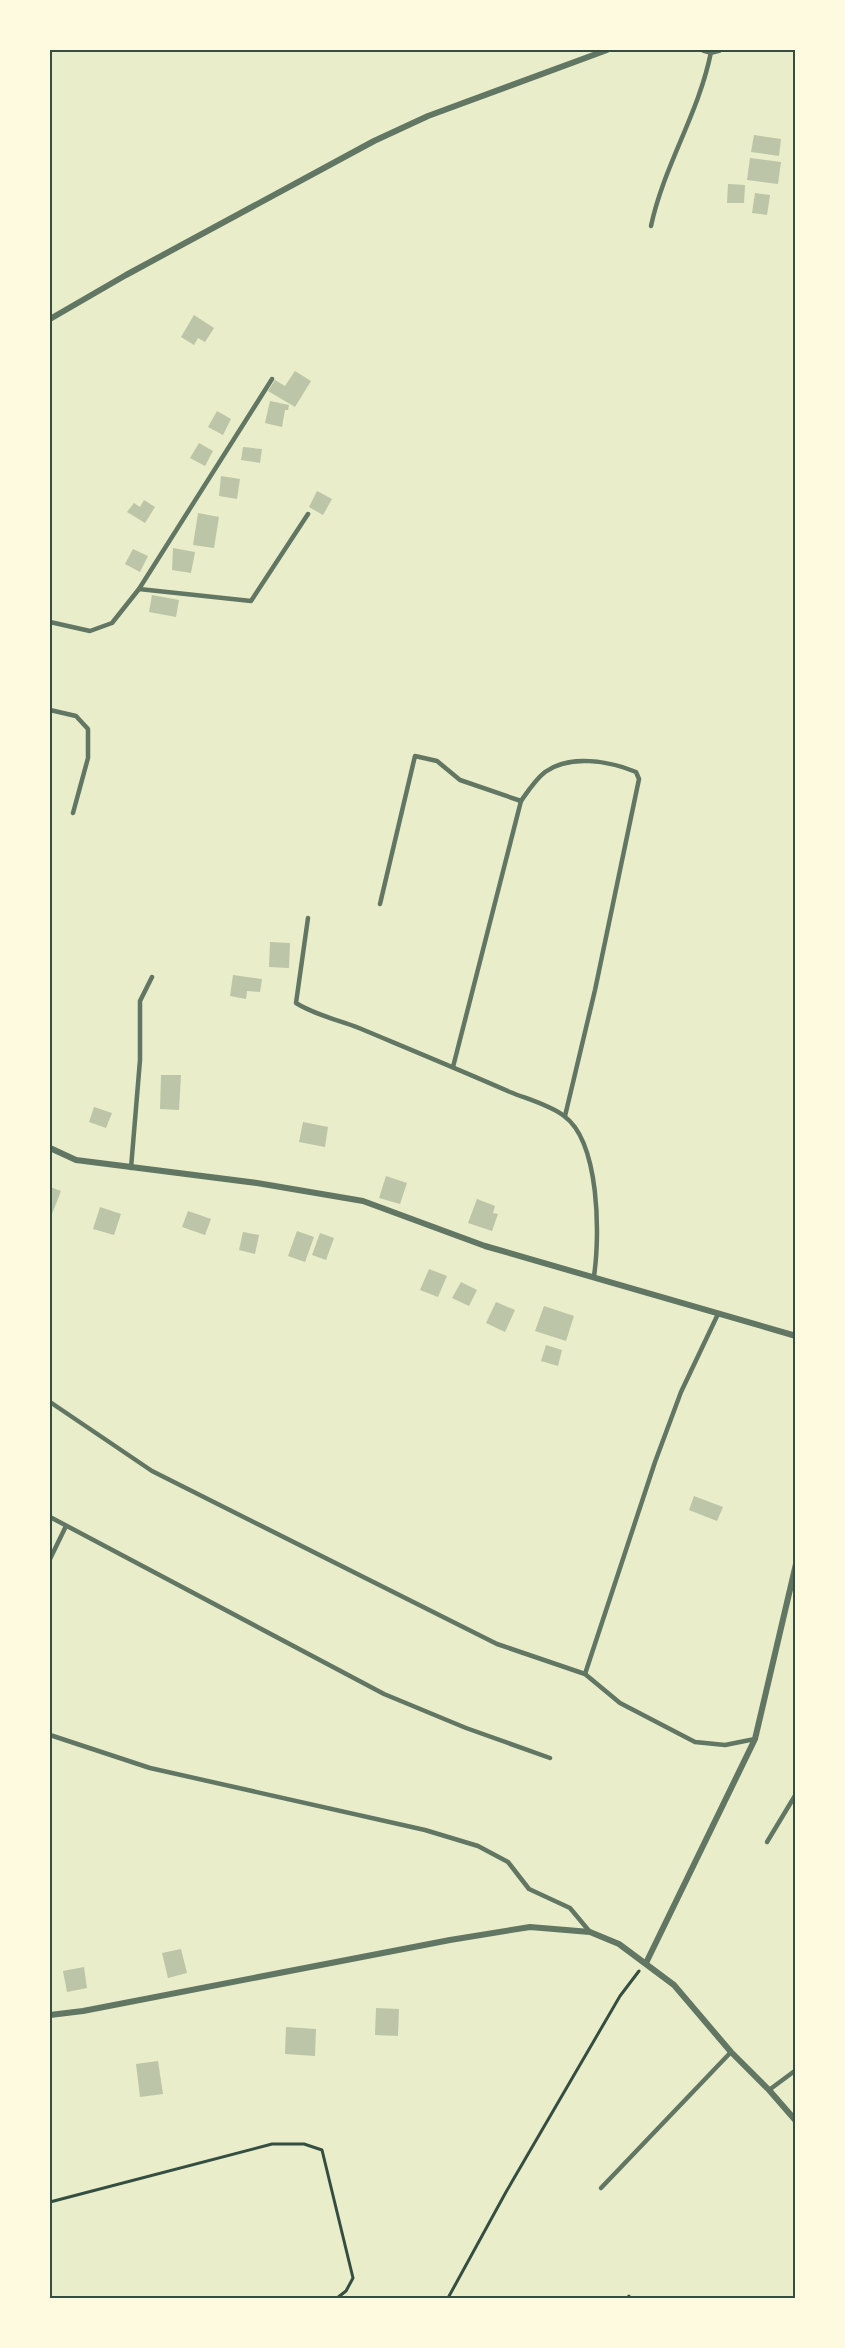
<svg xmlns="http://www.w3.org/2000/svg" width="845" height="2348" viewBox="0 0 845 2348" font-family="'PT Sans Narrow',sans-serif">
<rect width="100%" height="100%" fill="#e9edc9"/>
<!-- building -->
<g fill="#bcc5a7">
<polygon points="754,135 781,139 779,156 751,152"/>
<polygon points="750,158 781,162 778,184 747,180"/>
<polygon points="728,184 745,185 744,203 727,203"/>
<polygon points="755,193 770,195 767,215 752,213"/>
<polygon points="194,315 214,328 205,342 198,338 194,345 181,337"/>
<polygon points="295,371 311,381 295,407 268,391 275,380 285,386"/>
<polygon points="270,401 289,405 288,410 285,410 282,427 265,423"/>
<polygon points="217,411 231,419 223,435 208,427"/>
<polygon points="199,443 213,451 205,466 190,458"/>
<polygon points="243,447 262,449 260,463 241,460"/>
<polygon points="221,476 240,479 237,499 219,496"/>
<polygon points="317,491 332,499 323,515 309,507"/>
<polygon points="144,500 155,507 145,523 127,512 134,503 140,507"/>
<polygon points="198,513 219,517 214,548 193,545"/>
<polygon points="173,548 195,552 191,573 172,570"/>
<polygon points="133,549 148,556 140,572 125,564"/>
<polygon points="152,595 179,600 176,617 149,612"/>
<polygon points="270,942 290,943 289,968 269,967"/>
<polygon points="233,975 262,979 260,992 247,991 246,999 230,996"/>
<polygon points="161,1075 181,1075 179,1110 160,1109"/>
<polygon points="94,1107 112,1113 106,1128 89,1122"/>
<polygon points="303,1122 328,1127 325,1147 299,1142"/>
<polygon points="386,1176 407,1183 400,1204 379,1198"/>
<polygon points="50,1187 61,1191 50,1219"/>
<polygon points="477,1199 495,1206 493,1213 498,1214 492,1231 468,1223"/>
<polygon points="100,1207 121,1214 114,1235 93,1229"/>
<polygon points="188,1211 211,1219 205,1235 182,1227"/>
<polygon points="297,1231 314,1237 305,1262 288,1256"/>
<polygon points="243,1232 259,1235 255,1254 239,1250"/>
<polygon points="320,1233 334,1238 326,1260 312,1255"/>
<polygon points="429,1269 447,1276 438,1297 420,1290"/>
<polygon points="461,1282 477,1290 469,1306 452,1298"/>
<polygon points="496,1302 515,1310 505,1332 486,1323"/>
<polygon points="544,1306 574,1316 566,1341 535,1331"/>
<polygon points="546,1345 562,1350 558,1366 541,1361"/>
<polygon points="694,1496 723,1507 717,1521 689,1510"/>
<polygon points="181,1949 187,1973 168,1978 162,1953"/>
<polygon points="84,1967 87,1988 67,1992 63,1971"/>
<polygon points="376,2008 399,2009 398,2036 375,2035"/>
<polygon points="286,2027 316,2029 315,2056 285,2054"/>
<polygon points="158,2061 163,2094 140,2097 136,2064"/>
</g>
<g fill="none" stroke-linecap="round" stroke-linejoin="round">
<!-- path -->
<g stroke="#344e41" stroke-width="3">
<polyline points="50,2202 272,2144 304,2144 322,2150 353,2278 346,2291 337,2298"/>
<polyline points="448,2298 506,2192 620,1996 639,1971"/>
<polyline points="627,2298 629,2296"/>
</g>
<!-- service -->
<g stroke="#617663" stroke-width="4.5">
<path d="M 651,226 C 664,165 699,113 711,52"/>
<polyline points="139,589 251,601 308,514"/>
<polyline points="50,622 90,631 112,623 139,589 272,379"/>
<polyline points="50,710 76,716 88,729 88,758 73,813"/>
<polyline points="380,904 415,756 437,761 460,780 521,801"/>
<path d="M 308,918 L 296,1003 C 315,1015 338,1020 359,1028 C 409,1049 460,1070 510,1092 C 527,1099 550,1105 564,1116 C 600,1142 600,1236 594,1276"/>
<path d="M 453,1067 L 521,801 C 528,791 535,780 545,772 C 570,754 609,761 636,772 L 639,779 L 595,990 L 565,1116"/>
<polyline points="131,1168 140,1060 140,1001 152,977"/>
<polyline points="50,1402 152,1471 497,1644 585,1674 620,1703 695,1742 725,1745 755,1739"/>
<polyline points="50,1517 384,1694 466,1728 550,1758"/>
<polyline points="50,1559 66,1526"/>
<polyline points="585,1674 655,1462 681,1392 718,1314"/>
<polyline points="50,1735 150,1768 425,1830 478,1846 508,1862 529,1889 570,1908 590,1932"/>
<polyline points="767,1842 796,1794"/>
<polyline points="769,2090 796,2070"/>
<polyline points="601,2188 731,2052"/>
</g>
<!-- minor -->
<g stroke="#617663" stroke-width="6">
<polyline points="704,50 711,52 719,50"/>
<polyline points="50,319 126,275 374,141 428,116 607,50"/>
<polyline points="50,1148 76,1160 257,1183 363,1201 485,1246 796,1336"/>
<polyline points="646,1963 755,1739 796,1564"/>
<polyline points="50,2015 83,2011 450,1940 530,1927 590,1932 619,1944 674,1985 731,2052 769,2090 796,2121"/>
</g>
</g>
<!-- border -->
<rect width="845" height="2348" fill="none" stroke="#fefae0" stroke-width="102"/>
<rect x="51" y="51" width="743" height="2246" fill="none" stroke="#344e41" stroke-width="2"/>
</svg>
